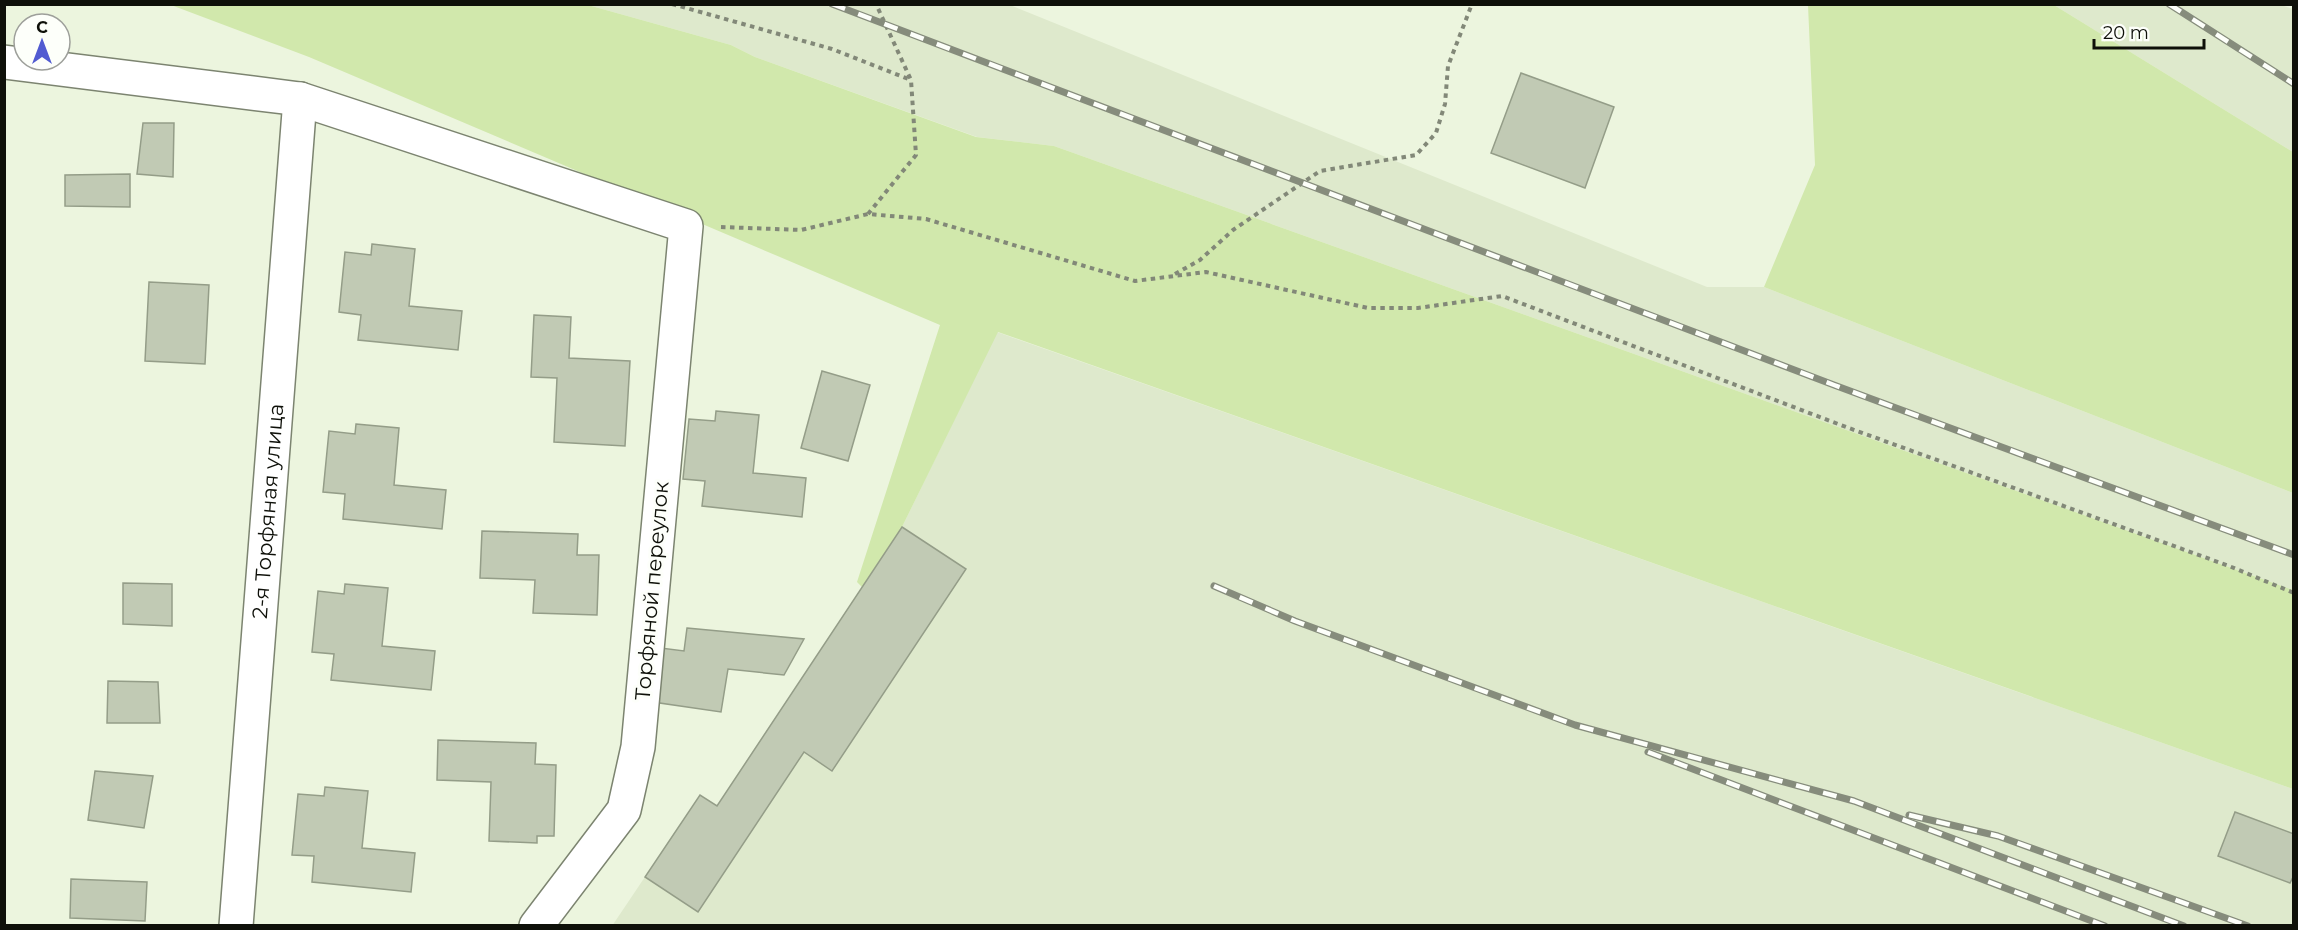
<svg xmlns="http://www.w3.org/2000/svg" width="2298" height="930" viewBox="0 0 2298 930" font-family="Montserrat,sans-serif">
<rect width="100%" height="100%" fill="#ecf5de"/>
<!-- built -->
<g fill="#dee9cc">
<polygon points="2278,4 2293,9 2293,152 2054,5"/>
<polygon points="588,5 1010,5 1707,287 1764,287 2293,493 2293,590 1054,146 977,137 755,57 731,45"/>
<polygon points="997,332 2293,789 2293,925 612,926 700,795 717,805 902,527"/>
</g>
<!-- green -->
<g fill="#d1e8ac">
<polygon points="171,5 588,5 731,45 755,57 976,137 1054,146 2293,590 2293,789 998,332 902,527 862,587 857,582 940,325 309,57"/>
<polygon points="1808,5 2054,5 2293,152 2293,493 1764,287 1815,165"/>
</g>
<!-- building -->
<g fill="#c1cab4" stroke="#949d88" stroke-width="1.5">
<polygon points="1521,73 1614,107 1585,188 1491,153"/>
<polygon points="143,123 174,123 173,177 137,174"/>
<polygon points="130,174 130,207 65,206 65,175"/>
<polygon points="372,244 415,249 409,306 462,311 458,350 358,340 361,315 339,312 345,252 371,255"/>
<polygon points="149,282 209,285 205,364 145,361"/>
<polygon points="534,315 571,317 569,358 630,361 625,446 554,442 557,378 531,377"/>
<polygon points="822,371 870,385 848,461 801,448"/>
<polygon points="716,411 759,415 753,473 806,478 802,517 702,506 705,481 683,479 689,419 715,421"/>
<polygon points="356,424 399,428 394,485 446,490 442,529 343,519 345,494 323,492 329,431 355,434"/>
<polygon points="902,527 966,569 832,771 804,752 698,912 645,877 700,795 717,806"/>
<polygon points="482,531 578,534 577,555 599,555 597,615 533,613 535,580 480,578"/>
<polygon points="123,583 172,584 172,626 123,624"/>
<polygon points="345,584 388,588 382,646 435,651 431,690 331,680 334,654 312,652 318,591 344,594"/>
<polygon points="687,628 804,639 784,675 728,669 721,712 653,702 661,648 684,651"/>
<polygon points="108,681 158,682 160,723 107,723"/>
<polygon points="438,740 536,743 535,764 556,765 554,836 537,836 537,843 489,841 491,782 437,780"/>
<polygon points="95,771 153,776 144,828 88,820"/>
<polygon points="325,787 368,791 362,848 415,853 411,892 312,882 314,856 292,855 298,794 324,796"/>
<polygon points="2235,812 2294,834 2294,875 2290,883 2218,856"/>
<polygon points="71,879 147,882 145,921 70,918"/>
</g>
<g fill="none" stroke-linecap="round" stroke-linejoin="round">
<!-- minor casing -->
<g stroke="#7c8470" stroke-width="36">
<g id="minor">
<polyline points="4,62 300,99 686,226 638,747 624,810 536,926"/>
<path id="s1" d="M 236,926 L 300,99"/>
</g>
</g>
<!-- path -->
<g stroke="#828878" stroke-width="4" stroke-dasharray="4.5 4.5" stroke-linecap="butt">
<polyline points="672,4 832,49 911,80"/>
<polyline points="868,214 916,155 911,80 876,4"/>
<polyline points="721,227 801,230 868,214 926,219 1135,281 1206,272 1368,308 1418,308 1502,296 1846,427 2229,566 2294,593"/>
<polyline points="1175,274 1200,260 1233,230 1320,171 1416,155 1436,133 1445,104 1448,66 1472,4"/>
</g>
<!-- minor -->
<use href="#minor" stroke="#fff" stroke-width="33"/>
<!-- rail casing -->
<g stroke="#868c7c" stroke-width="7">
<g id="rail">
<polyline points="832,4 1834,385 2294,555"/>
<polyline points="2169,4 2294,84"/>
<polyline points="1214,586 1295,621 1575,725 1854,801 2184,926"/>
<polyline points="1648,752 2105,926"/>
<polyline points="1909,815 1998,836 2248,926"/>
</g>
</g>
<!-- rail -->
<use href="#rail" stroke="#fdfffa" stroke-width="4.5" stroke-dasharray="14" stroke-linecap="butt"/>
</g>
<g text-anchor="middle" stroke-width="6" stroke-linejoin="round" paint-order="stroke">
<!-- street labels -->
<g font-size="21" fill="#0e1009" stroke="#fdfffa">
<text dy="7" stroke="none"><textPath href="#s1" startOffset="416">2-я Торфяная улица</textPath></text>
<text transform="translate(652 591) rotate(-85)" y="7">Торфяной переулок</text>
</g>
</g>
<!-- border -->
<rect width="2298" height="930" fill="none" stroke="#0e1009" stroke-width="12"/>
<!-- north arrow -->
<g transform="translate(42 42)"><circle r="28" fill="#fdfffa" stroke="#9d9f9a" stroke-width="1.5"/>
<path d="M0-4.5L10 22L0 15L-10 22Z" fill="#515bd1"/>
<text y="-9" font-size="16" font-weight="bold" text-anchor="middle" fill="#0e1009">С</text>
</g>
<!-- scale -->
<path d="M2094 39v9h110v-9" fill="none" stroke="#0e1009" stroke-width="3"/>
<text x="2103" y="39" font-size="18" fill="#0e1009" stroke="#fdfffa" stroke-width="4.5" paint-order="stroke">20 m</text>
</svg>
